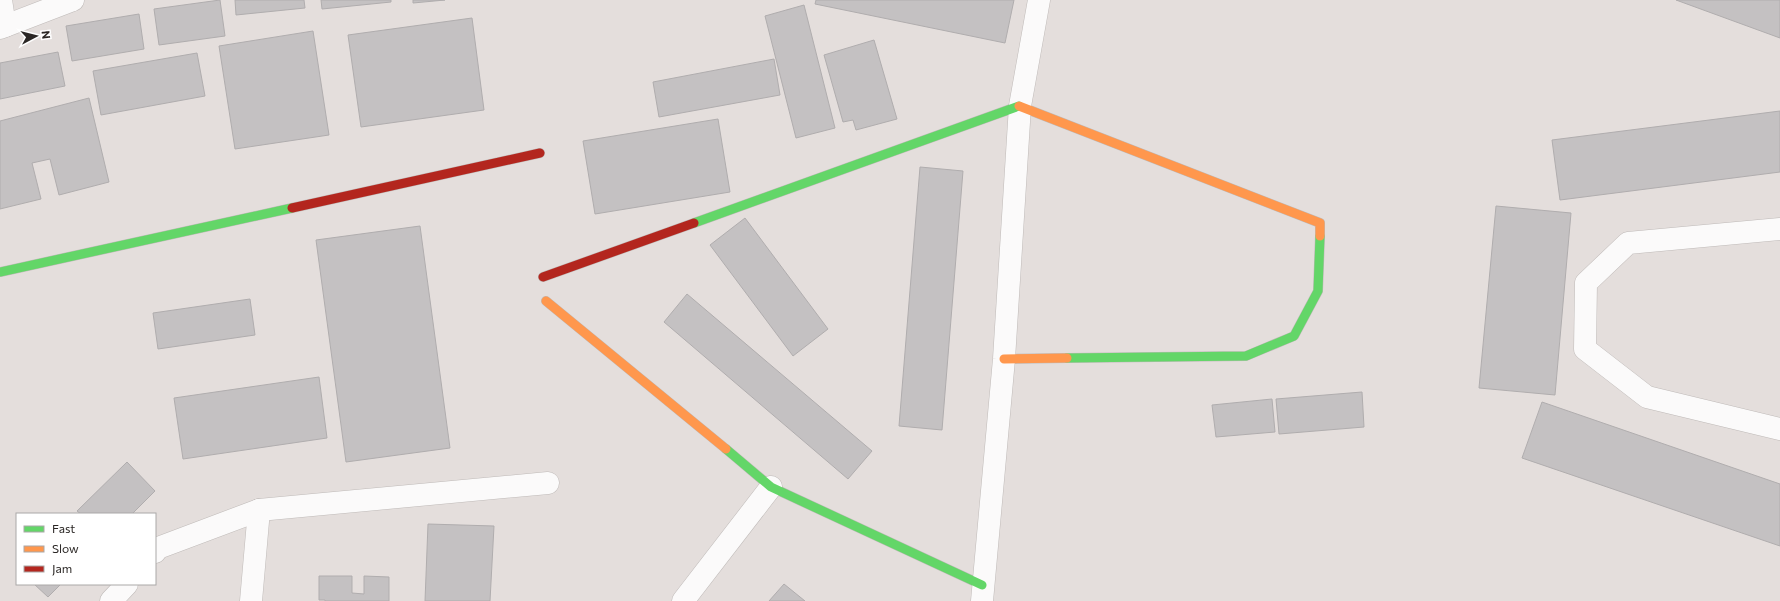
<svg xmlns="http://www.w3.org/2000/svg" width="1780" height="601" viewBox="0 0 1780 601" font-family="Commissioner,sans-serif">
<rect width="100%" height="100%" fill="#e4dedc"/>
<!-- building -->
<g fill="#c4c1c2" stroke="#b0adae">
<polygon points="220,0 225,36 159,45 154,9"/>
<polygon points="235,0 304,0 305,8 236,15"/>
<polygon points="321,0 391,0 391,2 322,9"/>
<polygon points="413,0 445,0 413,3"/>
<polygon points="816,0 1014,0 1005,43 815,4"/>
<polygon points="1676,0 1780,0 1780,38"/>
<polygon points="804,5 835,128 796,138 765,16"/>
<polygon points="139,14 144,49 72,61 66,26"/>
<polygon points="472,18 484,110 361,127 348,35"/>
<polygon points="313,31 329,135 235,149 219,46"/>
<polygon points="874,40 897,119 856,130 853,120 843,122 824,55"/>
<polygon points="58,52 65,86 0,99 0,63"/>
<polygon points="197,53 205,96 101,115 93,71"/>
<polygon points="774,59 780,95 659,117 653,82"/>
<polygon points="89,98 109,182 59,195 50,159 32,163 41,199 0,209 0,121"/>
<polygon points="1780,111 1780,172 1560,200 1552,140"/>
<polygon points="718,119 730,192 595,214 583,141"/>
<polygon points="920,167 963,171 942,430 899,426"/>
<polygon points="1496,206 1571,213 1555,395 1479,388"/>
<polygon points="745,218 828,329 793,356 710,245"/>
<polygon points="420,226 450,448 346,462 316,240"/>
<polygon points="687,294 872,451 848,479 664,322"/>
<polygon points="250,299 255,335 158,349 153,313"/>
<polygon points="319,377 327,438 183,459 174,398"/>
<polygon points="1362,392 1364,427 1279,434 1276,399"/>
<polygon points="1272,399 1275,432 1216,437 1212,405"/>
<polygon points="1542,402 1780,484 1780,546 1522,458"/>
<polygon points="127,462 155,491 132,514 81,514 77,511"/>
<polygon points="428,524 494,526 490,601 425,601"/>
<polygon points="319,576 352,576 352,593 364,594 364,576 389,577 389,601 325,601 325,600 319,600"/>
<polygon points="34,584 61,584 48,597"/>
<polygon points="784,584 805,601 769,601"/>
</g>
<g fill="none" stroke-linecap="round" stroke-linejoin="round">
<!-- street casing -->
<g stroke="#bfbab8" stroke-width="23">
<g id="street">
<polyline points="1,0 5,26"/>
<polyline points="0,28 73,0"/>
<polyline points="1780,229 1628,243 1586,283 1585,349 1647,397 1780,429"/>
<polyline points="155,552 158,548 259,510 548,483"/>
<polyline points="111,601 127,584"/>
<polyline points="251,601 259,510"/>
<polyline points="683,601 771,487"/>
<polyline points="982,601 1004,359 1020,106 1039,0"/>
</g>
</g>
<!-- fast casing -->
<g stroke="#bfbab8" stroke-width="10">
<g id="fast">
<polyline points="694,223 1019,106"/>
<polyline points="0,272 292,208"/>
<polyline points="1067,358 1246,356 1294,336 1318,291 1320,236"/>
<polyline points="726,449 771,487 982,585"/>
</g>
</g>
<!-- slow casing -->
<g stroke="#bfbab8" stroke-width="10">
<g id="slow">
<polyline points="1019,106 1320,223 1320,236"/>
<polyline points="546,301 726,449"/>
<polyline points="1004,359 1067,358"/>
</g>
</g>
<!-- jam casing -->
<g stroke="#bfbab8" stroke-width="10">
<g id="jam">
<polyline points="292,208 540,153"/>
<polyline points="543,277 694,223"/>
</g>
</g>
<!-- street -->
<use href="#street" stroke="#fbfafa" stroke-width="22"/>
<!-- fast -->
<use href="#fast" stroke="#63d668" stroke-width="9"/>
<!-- slow -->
<use href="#slow" stroke="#ff974d" stroke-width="9"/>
<!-- jam -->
<use href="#jam" stroke="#b3261e" stroke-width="9"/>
</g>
<!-- legend -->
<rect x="16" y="513" width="140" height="72" fill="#ffffff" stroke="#aaa8a7"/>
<rect x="24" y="526" width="20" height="6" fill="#63d668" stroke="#aaa8a7"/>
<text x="52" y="533" font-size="12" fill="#2a2624">Fast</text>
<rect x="24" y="546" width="20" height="6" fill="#ff974d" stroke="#aaa8a7"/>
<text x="52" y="553" font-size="12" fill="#2a2624">Slow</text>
<rect x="24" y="566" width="20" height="6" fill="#b3261e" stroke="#aaa8a7"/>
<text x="52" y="573" font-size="12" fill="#2a2624">Jam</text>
<!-- north arrow -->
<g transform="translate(36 36) rotate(83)" stroke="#ffffff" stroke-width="3" paint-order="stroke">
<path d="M0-3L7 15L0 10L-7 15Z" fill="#2a2624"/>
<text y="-6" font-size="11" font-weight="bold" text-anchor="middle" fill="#2a2624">N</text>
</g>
</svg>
